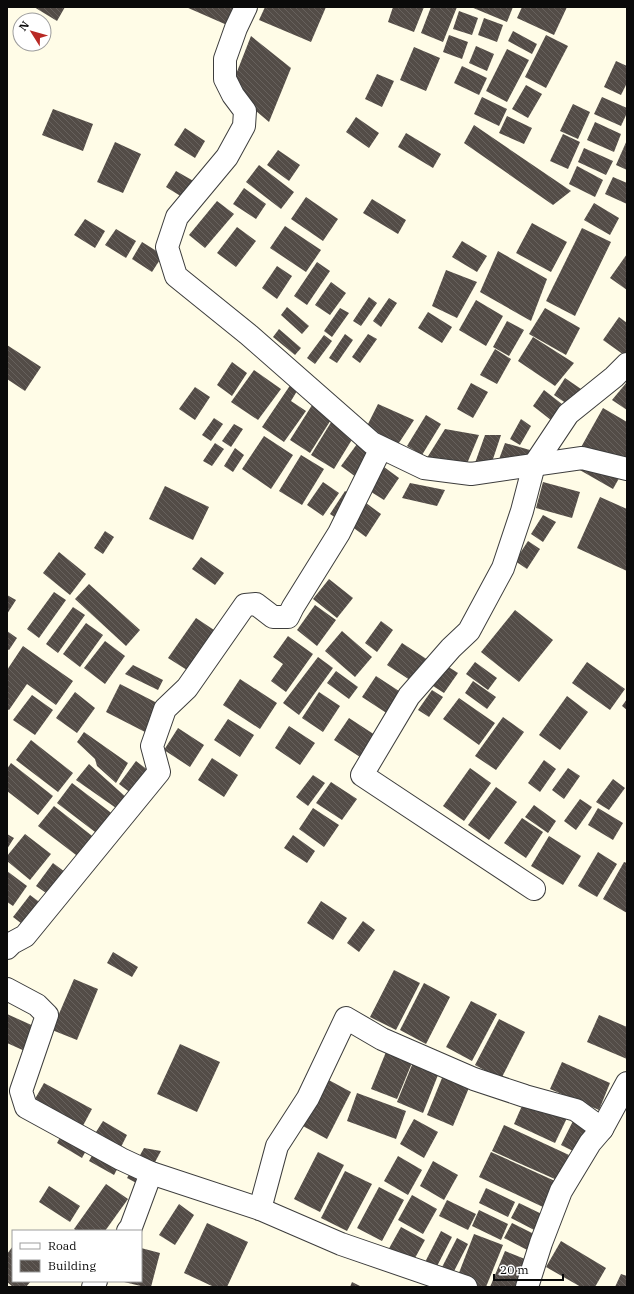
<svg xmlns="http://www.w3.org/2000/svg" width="634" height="1294" viewBox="0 0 634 1294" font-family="'IBM Plex Serif',serif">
<defs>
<pattern id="building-back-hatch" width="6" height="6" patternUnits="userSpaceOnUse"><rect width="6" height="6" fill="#534c47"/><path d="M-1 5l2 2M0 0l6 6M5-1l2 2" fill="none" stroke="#67615d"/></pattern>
</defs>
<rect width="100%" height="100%" fill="#fffce7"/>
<!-- building -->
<g fill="url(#building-back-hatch)">
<polygon points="34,7 65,7 57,21"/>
<polygon points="186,7 236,7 227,25"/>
<polygon points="265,7 326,7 311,42 259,20"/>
<polygon points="393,7 424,7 414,32 388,22"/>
<polygon points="431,7 457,7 443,42 421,33"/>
<polygon points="471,7 513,7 507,22"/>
<polygon points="522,7 567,7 554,35 517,18"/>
<polygon points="459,11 478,18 472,35 453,29"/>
<polygon points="484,18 503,25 497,42 478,35"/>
<polygon points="513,31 537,44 532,54 508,41"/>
<polygon points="449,35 468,42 462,59 443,52"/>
<polygon points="546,35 568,46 546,88 525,77"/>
<polygon points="251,36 291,68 269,122 237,95 231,87"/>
<polygon points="476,46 494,54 487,71 469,63"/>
<polygon points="414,47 440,58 426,91 400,80"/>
<polygon points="507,49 529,60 507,102 486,91"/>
<polygon points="616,61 627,66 627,83 621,95 604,87"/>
<polygon points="462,66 487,78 479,95 454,83"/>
<polygon points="377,74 394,81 382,107 365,99"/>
<polygon points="526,85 542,94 528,118 512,109"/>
<polygon points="482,97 507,109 499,126 474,114"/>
<polygon points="602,97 627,108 627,113 621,126 594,114"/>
<polygon points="573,104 590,112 578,139 560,131"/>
<polygon points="53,109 93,124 83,151 42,135"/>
<polygon points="507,116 532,128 524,144 499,133"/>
<polygon points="356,117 379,133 369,148 346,132"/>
<polygon points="595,122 621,134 614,152 587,140"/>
<polygon points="474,125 571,191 553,205 464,143"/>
<polygon points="185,128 205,141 195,158 174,145"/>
<polygon points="406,133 441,154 433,168 398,147"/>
<polygon points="563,134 580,142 568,169 550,161"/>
<polygon points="627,140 627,170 616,165"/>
<polygon points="115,142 141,154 123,193 97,182"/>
<polygon points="584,148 613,161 606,175 578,162"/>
<polygon points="278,150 300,165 289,181 267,165"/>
<polygon points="259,165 294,192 281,209 246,182"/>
<polygon points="577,166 603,180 595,197 569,184"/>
<polygon points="176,171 197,183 187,200 166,187"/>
<polygon points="613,177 627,183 627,204 605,194"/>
<polygon points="244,188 266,204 256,219 233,204"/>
<polygon points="306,197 338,219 323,241 291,219"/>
<polygon points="372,199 406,220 398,234 363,213"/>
<polygon points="217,201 234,214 205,248 189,235"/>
<polygon points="594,203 619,218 610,235 584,220"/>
<polygon points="85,219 105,231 95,248 74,235"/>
<polygon points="532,223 567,242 551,272 516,253"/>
<polygon points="285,226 321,250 306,272 270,248"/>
<polygon points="237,227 256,241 236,267 217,253"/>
<polygon points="582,228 611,242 575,316 546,301"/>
<polygon points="116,229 136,241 126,258 105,245"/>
<polygon points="462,241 487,256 477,272 452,257"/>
<polygon points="142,242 163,255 152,272 132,259"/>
<polygon points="498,251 547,279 531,321 480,292"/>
<polygon points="627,254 627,290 610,278"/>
<polygon points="317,262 330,271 307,305 294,296"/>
<polygon points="277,266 292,276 277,299 262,288"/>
<polygon points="446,270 477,282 457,318 432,306"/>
<polygon points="331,282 346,293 330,315 315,305"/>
<polygon points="369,297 377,303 361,326 353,321"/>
<polygon points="389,298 397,303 381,327 373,321"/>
<polygon points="476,300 503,316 486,346 459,330"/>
<polygon points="287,307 309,326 302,334 281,315"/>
<polygon points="340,308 349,313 332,337 324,331"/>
<polygon points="545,308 580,328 566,355 529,334"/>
<polygon points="428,312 452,327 442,343 418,328"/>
<polygon points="619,317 627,323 627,352 624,355 603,340"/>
<polygon points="507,321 524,330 509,356 493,347"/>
<polygon points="279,329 301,348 295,355 273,337"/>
<polygon points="345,334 353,340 337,363 329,358"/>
<polygon points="368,334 377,339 360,363 352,357"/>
<polygon points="324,335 332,341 315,364 307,358"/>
<polygon points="533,337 574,363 555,386 518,361"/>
<polygon points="7,345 41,367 25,391 7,379"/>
<polygon points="495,349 511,359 497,384 480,375"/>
<polygon points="232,362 247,373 232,396 217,385"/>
<polygon points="254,370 281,389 258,420 231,402"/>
<polygon points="565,378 581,389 570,406 554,395"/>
<polygon points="293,381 300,386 291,401 306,411 284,442 262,427"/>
<polygon points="627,382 627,410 612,400"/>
<polygon points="471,383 488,392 473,418 457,409"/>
<polygon points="195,387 210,397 195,420 179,409"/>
<polygon points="544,390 567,408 556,424 533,406"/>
<polygon points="314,402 334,415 310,453 290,440"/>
<polygon points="378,404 414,420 393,452 367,426"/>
<polygon points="603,408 627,422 627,464 613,489 571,465"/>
<polygon points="426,415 441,424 422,455 407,446"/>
<polygon points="214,418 223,424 211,441 202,435"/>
<polygon points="333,419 356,433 334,469 311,455"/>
<polygon points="521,419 531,426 520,445 510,439"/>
<polygon points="234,424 243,429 231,447 222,441"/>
<polygon points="445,429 479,435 466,466 425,461"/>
<polygon points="485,435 501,435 491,465 475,463"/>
<polygon points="264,436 293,455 271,489 242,469"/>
<polygon points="215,443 224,449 212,466 203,461"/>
<polygon points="505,443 537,452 530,461 498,462"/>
<polygon points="357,444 372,455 356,477 341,466"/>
<polygon points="235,448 244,455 233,472 224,466"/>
<polygon points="301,455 324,469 302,505 279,491"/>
<polygon points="384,467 399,478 384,500 368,490"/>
<polygon points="323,482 339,493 323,516 307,505"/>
<polygon points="543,482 580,492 572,518 536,508"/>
<polygon points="410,483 445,490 437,506 402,498"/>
<polygon points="165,486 209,507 193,540 149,519"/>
<polygon points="345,491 360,501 345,524 330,514"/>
<polygon points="600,497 627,509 627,571 577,548"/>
<polygon points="366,503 381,514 366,537 351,526"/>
<polygon points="543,515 556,522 543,542 531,534"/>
<polygon points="105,531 114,537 103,554 94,548"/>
<polygon points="528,541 540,549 527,569 515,561"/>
<polygon points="59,552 86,574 70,595 43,573"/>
<polygon points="201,557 224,573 215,585 192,569"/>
<polygon points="329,579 353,598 337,618 313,599"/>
<polygon points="89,584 140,630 126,646 75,599"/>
<polygon points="54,592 66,600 39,638 27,629"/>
<polygon points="7,595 16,600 7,614"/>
<polygon points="315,605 336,620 317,646 297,630"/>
<polygon points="73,607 85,615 58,653 46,644"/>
<polygon points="515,610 553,640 519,682 481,652"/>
<polygon points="196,618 214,630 187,670 168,658"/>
<polygon points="381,621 393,630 377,652 365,643"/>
<polygon points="86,623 103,635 80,667 63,654"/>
<polygon points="7,631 17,638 9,650 7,649"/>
<polygon points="342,631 372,657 355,677 325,651"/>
<polygon points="288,636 313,654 286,692 271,681 283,664 273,657"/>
<polygon points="105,641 125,656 105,684 84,668"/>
<polygon points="402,643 428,660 413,682 387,665"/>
<polygon points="23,646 73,681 56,705 27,684 9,710 7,709 7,670"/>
<polygon points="318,657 333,668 299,715 283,703"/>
<polygon points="475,662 497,678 488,690 466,674"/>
<polygon points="587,662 625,689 610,710 572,683"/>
<polygon points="133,665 163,680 158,690 125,674"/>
<polygon points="447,666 458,673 444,693 433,686"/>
<polygon points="336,671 358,687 349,699 327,683"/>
<polygon points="376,676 402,693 388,714 362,697"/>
<polygon points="240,679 277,703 260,729 223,705"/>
<polygon points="473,681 496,697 487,709 465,693"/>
<polygon points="120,684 159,704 145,732 106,712"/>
<polygon points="432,690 443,697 429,717 418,710"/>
<polygon points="75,692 95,708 77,733 56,718"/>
<polygon points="319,692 340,706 323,732 302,718"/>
<polygon points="32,695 53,710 35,735 13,720"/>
<polygon points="567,696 588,712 560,750 539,735"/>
<polygon points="459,698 495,723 479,745 443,719"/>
<polygon points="627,699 627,710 622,706"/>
<polygon points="503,717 524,732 496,770 475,756"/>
<polygon points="349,718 375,735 360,757 334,740"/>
<polygon points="228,719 254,735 240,757 214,740"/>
<polygon points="289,726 315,743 300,765 275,748"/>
<polygon points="178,728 204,745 190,767 164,750"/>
<polygon points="84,732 128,763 116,783 97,766 95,759 77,742"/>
<polygon points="31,740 73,773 58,792 16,760"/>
<polygon points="212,758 238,775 224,797 198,780"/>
<polygon points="544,760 556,769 540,792 528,783"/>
<polygon points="136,761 149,771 132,794 119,784"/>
<polygon points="11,763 53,796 38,815 7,791 7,769"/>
<polygon points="89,764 127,798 116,808 76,780"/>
<polygon points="470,768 491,783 464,821 443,806"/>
<polygon points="568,768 580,776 564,799 552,790"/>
<polygon points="313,775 325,783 308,806 296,797"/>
<polygon points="613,779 625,788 609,810 596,802"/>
<polygon points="331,782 357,799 342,820 316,803"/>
<polygon points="72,783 114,815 99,835 57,803"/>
<polygon points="496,787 517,802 489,840 468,825"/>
<polygon points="580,799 592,807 576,830 564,821"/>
<polygon points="534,805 556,821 548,833 525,817"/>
<polygon points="54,806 96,839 80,858 38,826"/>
<polygon points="313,808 339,825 324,847 299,829"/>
<polygon points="598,808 623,823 613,840 588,825"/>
<polygon points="522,818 543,832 526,858 504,843"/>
<polygon points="7,834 14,838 7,849"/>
<polygon points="25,834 51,854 30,880 7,861 7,856"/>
<polygon points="293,835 315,851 307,863 284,848"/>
<polygon points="549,836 581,856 563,885 531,866"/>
<polygon points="598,852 617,864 597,897 578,886"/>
<polygon points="624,862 627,863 627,913 603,899"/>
<polygon points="53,863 65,872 49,895 36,886"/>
<polygon points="7,871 27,886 13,906 7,902"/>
<polygon points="30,895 42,904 26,927 13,917"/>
<polygon points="321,901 347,918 333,940 307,923"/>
<polygon points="363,921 375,930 359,952 347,943"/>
<polygon points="113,952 138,967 132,977 107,963"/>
<polygon points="394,970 420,983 396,1030 370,1017"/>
<polygon points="74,979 98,989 77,1040 52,1030"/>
<polygon points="424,983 450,997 426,1044 400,1030"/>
<polygon points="471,1001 497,1014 472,1061 446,1047"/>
<polygon points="7,1014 38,1028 27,1052 7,1043"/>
<polygon points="599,1015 627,1027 627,1059 587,1042"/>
<polygon points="499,1019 525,1032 501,1079 475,1065"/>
<polygon points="180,1044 220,1062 197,1112 157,1094"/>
<polygon points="388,1047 414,1058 397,1099 371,1089"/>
<polygon points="414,1060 440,1070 423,1113 397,1102"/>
<polygon points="562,1062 610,1083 599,1110 550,1089"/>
<polygon points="444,1073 471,1083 453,1126 427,1115"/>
<polygon points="325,1078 351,1092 327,1139 301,1125"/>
<polygon points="44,1083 92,1109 79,1133 31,1106"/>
<polygon points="357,1093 406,1111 396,1139 347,1121"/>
<polygon points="525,1099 567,1118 555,1143 514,1124"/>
<polygon points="414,1119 438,1132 424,1158 400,1144"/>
<polygon points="574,1119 590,1128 577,1153 561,1145"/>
<polygon points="103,1121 127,1135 121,1147 96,1132"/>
<polygon points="504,1125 569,1155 557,1180 492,1151"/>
<polygon points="63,1132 88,1147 82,1158 57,1143"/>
<polygon points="144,1148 161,1151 142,1186 127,1178"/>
<polygon points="95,1150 120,1164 114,1175 89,1161"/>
<polygon points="318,1152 344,1165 320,1212 294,1199"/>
<polygon points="491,1152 555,1181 543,1207 479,1177"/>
<polygon points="398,1156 422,1170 408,1195 384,1181"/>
<polygon points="433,1161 458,1175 444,1200 420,1186"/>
<polygon points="345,1171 372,1184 347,1231 321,1218"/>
<polygon points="106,1184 128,1199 105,1231 77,1231 74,1229"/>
<polygon points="49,1186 80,1206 70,1222 39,1202"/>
<polygon points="379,1187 404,1200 382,1241 357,1228"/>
<polygon points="486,1188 515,1202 508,1217 479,1203"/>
<polygon points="412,1195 437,1209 423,1234 398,1220"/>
<polygon points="447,1200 476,1214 468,1230 439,1216"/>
<polygon points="519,1203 548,1217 540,1233 511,1218"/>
<polygon points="179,1204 194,1215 175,1245 159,1235"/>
<polygon points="479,1210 508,1224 501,1240 472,1226"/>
<polygon points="207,1223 248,1242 227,1287 214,1287 184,1273"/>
<polygon points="512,1223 540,1237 533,1253 504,1238"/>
<polygon points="401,1227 425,1240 411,1265 387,1252"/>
<polygon points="441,1231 452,1237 434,1272 423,1266"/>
<polygon points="474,1234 503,1245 486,1287 481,1287 457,1278"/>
<polygon points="457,1238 468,1244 450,1279 439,1273"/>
<polygon points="561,1241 606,1268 595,1287 581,1287 546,1267"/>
<polygon points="13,1246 13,1281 31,1281 26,1287 13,1287 7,1282 7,1254"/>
<polygon points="141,1248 160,1253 151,1287 145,1287 124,1282 141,1281"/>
<polygon points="505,1251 530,1261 519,1287 490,1287"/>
<polygon points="621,1274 627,1276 627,1287 615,1287"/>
<polygon points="352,1282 362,1287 350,1287"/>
</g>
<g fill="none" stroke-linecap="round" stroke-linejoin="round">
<!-- minor casing -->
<g stroke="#3d3d3d" stroke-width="24">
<g id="minor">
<polyline points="246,7 236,28 225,59 225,79 233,95 245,111 244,126 227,157 177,217 167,247 176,276 249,335 372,443 424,468 471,474 582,458 627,469"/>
<polyline points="534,889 362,775 409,696 451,648 469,631 503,568 522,511 534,465 568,414 614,377 627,364"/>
<polyline points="7,948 12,943 25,936 159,772 152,746 165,709 187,688 245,605 256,604 273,617 288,617 293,607 339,533 381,448"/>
<polyline points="7,989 37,1005 47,1015 21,1091 26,1107 121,1159 151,1173 260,1209 341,1244 466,1287"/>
<polyline points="602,1129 627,1083"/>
<polyline points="260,1209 277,1146 308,1098 346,1018 382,1039 474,1079 525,1096 576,1110 602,1129 590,1143 561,1191 541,1243 527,1287"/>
<polyline points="128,1231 131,1227 151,1173"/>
<polyline points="93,1287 96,1281"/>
</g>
</g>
<!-- minor -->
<use href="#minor" stroke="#fff" stroke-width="22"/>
</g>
<!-- border -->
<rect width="634" height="1294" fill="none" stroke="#0a0a0a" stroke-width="16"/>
<!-- legend -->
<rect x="12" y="1230" width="130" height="52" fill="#ffffff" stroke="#9d9d9d"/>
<rect x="20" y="1243" width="20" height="6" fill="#ffffff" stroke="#9d9d9d"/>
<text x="48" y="1250" font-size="12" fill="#0a0a0a">Road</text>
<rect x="20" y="1260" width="20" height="12" fill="url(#building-back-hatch)" stroke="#9d9d9d"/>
<text x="48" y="1270" font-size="12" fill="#0a0a0a">Building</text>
<!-- north arrow -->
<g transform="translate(32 32) rotate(307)"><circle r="19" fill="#ffffff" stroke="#9d9d9d"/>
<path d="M0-3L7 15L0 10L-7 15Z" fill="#b82924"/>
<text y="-6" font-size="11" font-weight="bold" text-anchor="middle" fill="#0a0a0a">N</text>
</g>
<!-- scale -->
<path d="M494 1274v6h69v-6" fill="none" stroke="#0a0a0a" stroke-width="2"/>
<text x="500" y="1274" font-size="12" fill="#0a0a0a" stroke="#ffffff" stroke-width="3" paint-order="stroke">20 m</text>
</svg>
